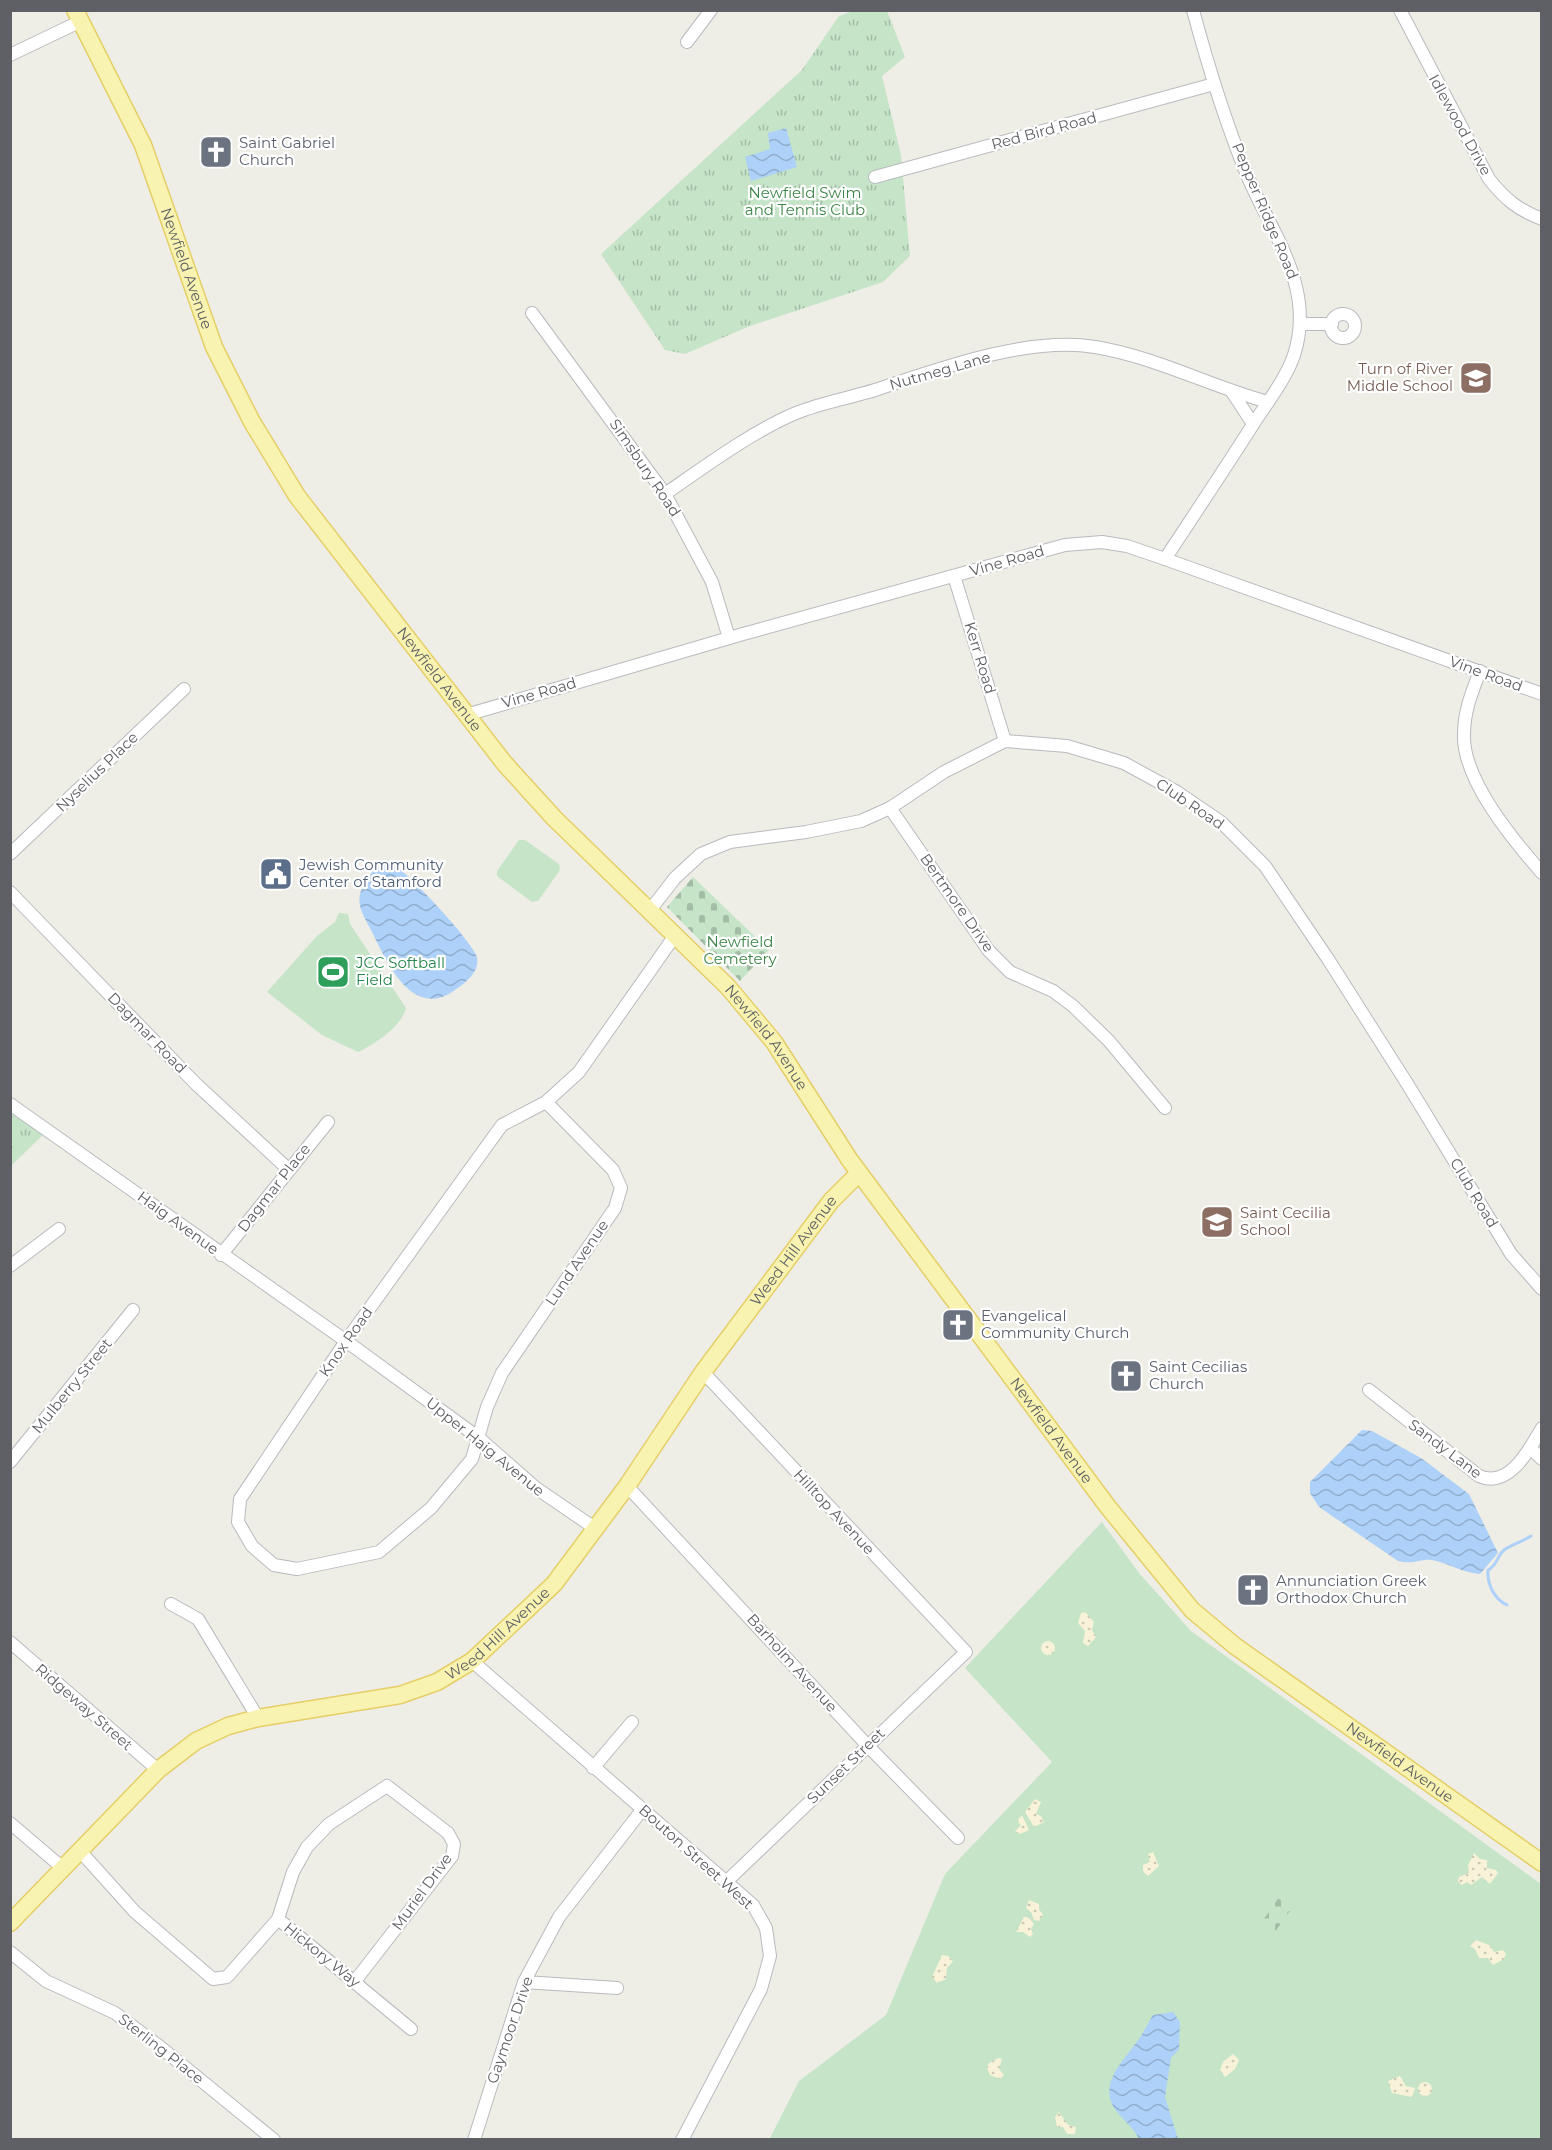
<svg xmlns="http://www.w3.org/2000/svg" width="1552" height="2150" viewBox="0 0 1552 2150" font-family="Montserrat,sans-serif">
<defs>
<pattern id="sand-dots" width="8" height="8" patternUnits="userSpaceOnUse" patternTransform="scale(1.5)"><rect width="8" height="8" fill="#f8f3d8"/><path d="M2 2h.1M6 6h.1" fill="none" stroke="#ccc8b3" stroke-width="1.8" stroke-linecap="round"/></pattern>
<pattern id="cemetery-stones" width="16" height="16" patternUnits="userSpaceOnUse" patternTransform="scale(1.5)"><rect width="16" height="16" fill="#c5e4c8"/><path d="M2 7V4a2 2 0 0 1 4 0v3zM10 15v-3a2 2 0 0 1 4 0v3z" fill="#a3bca6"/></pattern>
<pattern id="park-tufts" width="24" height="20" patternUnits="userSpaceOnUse" patternTransform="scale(1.5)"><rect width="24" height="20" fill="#c5e4c8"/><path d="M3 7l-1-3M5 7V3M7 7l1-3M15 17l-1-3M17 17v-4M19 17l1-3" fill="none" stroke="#a3bca6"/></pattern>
<pattern id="water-waves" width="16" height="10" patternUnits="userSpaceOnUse" patternTransform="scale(1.5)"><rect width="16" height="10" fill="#add1f8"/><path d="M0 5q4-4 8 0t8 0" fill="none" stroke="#90adcc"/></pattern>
</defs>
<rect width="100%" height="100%" fill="#efeee6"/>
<!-- green -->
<g fill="#c5e4c8">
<polygon points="519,840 525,840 559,864 560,870 538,901 532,902 497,876 497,871"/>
<path d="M 339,913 L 348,914 L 350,924 L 406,1008 C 401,1027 375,1044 358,1052 L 322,1035 L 267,992 L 317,936 L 335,922 Z"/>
<polygon points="1102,1522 1139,1573 1191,1631 1541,1884 1541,2139 769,2140 799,2081 886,2015 945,1874 1052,1762 965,1668"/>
</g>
<!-- sand -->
<g fill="url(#sand-dots)">
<polygon points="1085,1612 1094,1622 1092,1630 1096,1637 1088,1646 1083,1643 1085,1631 1078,1623 1081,1613"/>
<circle cx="1048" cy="1648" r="7"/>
<polygon points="1035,1799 1041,1802 1036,1814 1041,1816 1044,1822 1034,1827 1025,1812"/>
<polygon points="1022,1815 1029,1830 1020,1834 1015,1831 1021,1825 1017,1821"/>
<polygon points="1153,1852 1159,1866 1148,1876 1143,1871 1143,1865 1150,1862 1148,1854"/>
<polygon points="1474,1853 1480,1859 1487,1860 1487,1868 1496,1870 1498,1873 1490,1884 1482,1877 1471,1885 1467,1882 1462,1885 1458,1881 1459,1877 1469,1873 1468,1865"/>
<polygon points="1029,1900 1039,1904 1039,1910 1043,1914 1039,1921 1034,1920 1031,1912 1026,1908"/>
<polygon points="1024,1917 1028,1917 1034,1924 1031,1929 1033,1934 1030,1937 1023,1932 1016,1932"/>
<polygon points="1476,1940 1489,1945 1494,1952 1503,1950 1506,1954 1504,1959 1493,1965 1488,1958 1479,1958 1475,1949 1470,1946"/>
<polygon points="942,1955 948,1956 953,1961 947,1968 946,1979 937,1983 932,1977"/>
<polygon points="1233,2054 1239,2060 1235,2069 1225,2077 1220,2070 1223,2062"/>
<polygon points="998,2058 1002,2059 999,2069 1004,2075 1000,2079 990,2075 987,2068 988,2064"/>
<polygon points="1400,2076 1406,2086 1415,2088 1412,2097 1392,2093 1388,2081"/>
<circle cx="1425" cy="2089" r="7"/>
<polygon points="1059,2112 1068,2125 1076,2127 1075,2134 1067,2134 1063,2127 1057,2127 1055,2117"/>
</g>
<!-- cemetery -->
<g fill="url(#cemetery-stones)">
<polygon points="693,877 769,950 740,981 667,907"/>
<polygon points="1280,1896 1294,1905 1272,1936 1259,1926"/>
</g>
<!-- park -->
<g fill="url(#park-tufts)">
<polygon points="853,11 887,11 905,57 882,76 901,155 910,256 883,282 750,326 685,354 665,350 601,254 802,70 839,16"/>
<polygon points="11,1104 48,1130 11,1166"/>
</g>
<!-- water -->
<g fill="url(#water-waves)">
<polygon points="786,128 797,167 751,181 745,157 770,149 768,133"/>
<path d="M 387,860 C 402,865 473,942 477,957 C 480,973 464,984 452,992 C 412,1018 387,963 373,934 C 367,921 355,906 361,891 C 365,879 376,866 387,860 Z"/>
<path d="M 1362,1430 L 1372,1431 L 1421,1458 L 1469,1494 L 1498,1553 L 1480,1574 C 1463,1573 1448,1563 1432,1560 C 1422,1558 1414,1565 1398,1561 L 1319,1507 L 1310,1493 L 1310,1482 Z"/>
<path d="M 1173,2012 L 1180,2022 L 1179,2049 L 1171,2058 L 1165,2097 L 1178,2139 L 1139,2139 C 1133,2126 1120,2118 1113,2106 C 1100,2081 1125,2059 1139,2039 C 1144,2032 1148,2023 1153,2015 Z"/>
</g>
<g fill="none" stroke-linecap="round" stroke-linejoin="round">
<!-- stream -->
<path stroke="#add1f8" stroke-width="3" d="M 1507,1605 C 1494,1599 1487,1584 1488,1570 C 1497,1566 1497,1556 1504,1550 C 1509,1546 1524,1541 1531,1536"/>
<!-- minor casing -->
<g stroke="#b8babf" stroke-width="14">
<g id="minor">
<path d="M 1400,10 L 1489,179 C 1505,199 1518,210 1542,219"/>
<polyline points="687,42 711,10"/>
<polyline points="10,55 81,21"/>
<polyline points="875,177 1214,84"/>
<polyline points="532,313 665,494 712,582 729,638"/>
<circle cx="1343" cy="326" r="12"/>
<polyline points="1301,324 1332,324"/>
<polyline points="1232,392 1253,424"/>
<path d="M 665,494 C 704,467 753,431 796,413 C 821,403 849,398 875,390 C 939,369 1027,336 1095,347 C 1156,357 1209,386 1268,402"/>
<path d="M 1165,559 C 1194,515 1224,470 1252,426 C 1266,404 1286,379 1294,355 C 1316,288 1272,234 1247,175 C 1225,121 1208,66 1193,10"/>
<polyline points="954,576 1005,741"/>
<path d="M 1480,671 C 1472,692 1464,711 1464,734 C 1462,779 1513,840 1542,873"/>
<polyline points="466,715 743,634 1065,545 1102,542 1127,546 1165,559 1542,694"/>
<polyline points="890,808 989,951 1010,972 1053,991 1073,1006 1109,1041 1165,1108"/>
<polyline points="10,854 184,689"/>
<polyline points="10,892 196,1084 288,1169"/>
<polyline points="651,909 675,878 701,854 730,842 806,832 861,821 890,808 944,772 1005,741 1067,746 1124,763 1177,792 1221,822 1265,866 1328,959 1408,1085 1511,1254 1542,1289"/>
<polyline points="546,1102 613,1170 621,1188 615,1208 502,1373 487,1407 472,1459 431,1508 379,1552 297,1569 274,1565 252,1546 238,1522 240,1499 346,1341 502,1125 546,1102 579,1072 676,934"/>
<polyline points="10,1104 346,1341 479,1438 536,1488 596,1529"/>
<polyline points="221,1255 328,1122"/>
<polyline points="10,1266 59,1229"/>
<polyline points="703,1372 966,1652 727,1881"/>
<path d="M 1369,1390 L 1479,1476 C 1509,1489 1529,1450 1542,1428"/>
<polyline points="1530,1448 1542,1459"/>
<polyline points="10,1462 133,1310"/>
<polyline points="627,1486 867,1745 958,1838"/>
<polyline points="171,1604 198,1619 258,1718"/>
<polyline points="10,1642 158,1770"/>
<polyline points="472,1661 753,1905 766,1928 770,1956 761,1989 682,2140"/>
<polyline points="593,1768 632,1722"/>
<polyline points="10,1823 64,1869"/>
<polyline points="81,1852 135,1912 213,1979 227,1977 278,1919 293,1872 307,1847 329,1824 387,1786 448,1833 454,1844 452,1856 355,1981"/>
<polyline points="278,1919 411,2029"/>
<polyline points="10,1952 46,1981 115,2013 159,2046 274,2140"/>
<polyline points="524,1982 617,1988"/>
<polyline points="474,2140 524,1982 559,1917 642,1810"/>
</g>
</g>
<!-- major casing -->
<g stroke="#e6ce67" stroke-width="19">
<g id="major">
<path id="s1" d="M 75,10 L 143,145 L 214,347 L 252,422 L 297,496 L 505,764 L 554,818 L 728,987 L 774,1042 L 849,1159 L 1108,1507 L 1192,1610 L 1235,1646 L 1542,1863"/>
<path id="s2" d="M 10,1923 L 158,1770 L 196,1741 L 228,1726 L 258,1718 L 400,1695 L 437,1682 L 472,1661 L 554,1584 L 627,1486 L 703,1372 L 831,1201 L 859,1173"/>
</g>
</g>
<!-- minor -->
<use href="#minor" stroke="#fff" stroke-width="12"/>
<!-- major -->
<use href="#major" stroke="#f9f3b1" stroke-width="16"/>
</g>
<!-- icons -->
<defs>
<g id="church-square" transform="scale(1.725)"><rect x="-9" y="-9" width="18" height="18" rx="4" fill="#6b7280" stroke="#fff"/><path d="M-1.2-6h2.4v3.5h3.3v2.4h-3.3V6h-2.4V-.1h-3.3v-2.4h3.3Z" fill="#fff"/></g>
<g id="school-square" transform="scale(1.725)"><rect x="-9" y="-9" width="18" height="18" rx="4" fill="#8d6e63" stroke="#fff"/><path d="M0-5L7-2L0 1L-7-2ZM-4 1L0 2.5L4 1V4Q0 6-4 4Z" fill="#fff"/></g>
<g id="civic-square" transform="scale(1.725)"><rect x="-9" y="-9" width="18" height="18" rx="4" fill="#5c6f8a" stroke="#fff"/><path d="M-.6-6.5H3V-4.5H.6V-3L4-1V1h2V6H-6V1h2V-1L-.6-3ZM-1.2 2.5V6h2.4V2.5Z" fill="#fff"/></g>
<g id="stadium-square" transform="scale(1.725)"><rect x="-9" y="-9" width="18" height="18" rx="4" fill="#2e9e5b" stroke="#fff"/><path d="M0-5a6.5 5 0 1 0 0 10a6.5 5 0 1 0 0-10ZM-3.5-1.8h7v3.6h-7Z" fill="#fff"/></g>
</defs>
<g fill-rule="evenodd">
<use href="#church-square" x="216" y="152"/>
<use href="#school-square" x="1476" y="378"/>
<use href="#civic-square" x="276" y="874"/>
<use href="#stadium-square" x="333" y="972"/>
<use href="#school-square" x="1217" y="1222"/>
<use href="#church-square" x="958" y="1325"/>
<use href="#church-square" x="1126" y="1376"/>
<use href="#church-square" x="1253" y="1590"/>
</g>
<g text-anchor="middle" stroke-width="4.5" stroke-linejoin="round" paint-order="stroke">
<!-- street labels -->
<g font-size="15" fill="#5e6065" stroke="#fff">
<text transform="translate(1460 125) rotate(61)" y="5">Idlewood Drive</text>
<text transform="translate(1044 131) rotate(-15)" y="5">Red Bird Road</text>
<text transform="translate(1265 211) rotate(67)" y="5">Pepper Ridge Road</text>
<text dy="5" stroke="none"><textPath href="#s1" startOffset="282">Newfield Avenue</textPath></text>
<text transform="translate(940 371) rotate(-16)" y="5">Nutmeg Lane</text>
<text transform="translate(645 468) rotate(56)" y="5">Simsbury Road</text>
<text transform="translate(1007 561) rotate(-16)" y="5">Vine Road</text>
<text transform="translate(980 658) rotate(73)" y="5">Kerr Road</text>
<text transform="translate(1486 674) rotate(20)" y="5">Vine Road</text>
<text dy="5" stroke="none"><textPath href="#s1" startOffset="768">Newfield Avenue</textPath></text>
<text transform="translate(539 693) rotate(-16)" y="5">Vine Road</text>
<text transform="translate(97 772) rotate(-44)" y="5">Nyselius Place</text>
<text transform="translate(1190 804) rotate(34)" y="5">Club Road</text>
<text transform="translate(957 903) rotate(55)" y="5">Bertmore Drive</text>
<text transform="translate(147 1033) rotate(46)" y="5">Dagmar Road</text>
<text dy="5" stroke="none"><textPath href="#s1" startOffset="1254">Newfield Avenue</textPath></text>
<text transform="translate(274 1188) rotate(-52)" y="5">Dagmar Place</text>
<text transform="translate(1474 1193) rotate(59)" y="5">Club Road</text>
<text transform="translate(178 1223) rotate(36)" y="5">Haig Avenue</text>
<text dy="5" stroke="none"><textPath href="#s2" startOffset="1074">Weed Hill Avenue</textPath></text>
<text transform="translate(577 1263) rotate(-56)" y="5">Lund Avenue</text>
<text transform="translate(346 1342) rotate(-55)" y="5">Knox Road</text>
<text transform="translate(72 1386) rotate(-51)" y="5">Mulberry Street</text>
<text dy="5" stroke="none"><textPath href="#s1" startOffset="1740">Newfield Avenue</textPath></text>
<text transform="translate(485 1447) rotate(39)" y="5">Upper Haig Avenue</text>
<text transform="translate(1445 1449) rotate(37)" y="5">Sandy Lane</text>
<text transform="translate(834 1512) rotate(47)" y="5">Hilltop Avenue</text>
<text dy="5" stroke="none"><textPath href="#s2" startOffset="588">Weed Hill Avenue</textPath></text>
<text transform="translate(792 1663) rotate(48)" y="5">Barholm Avenue</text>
<text transform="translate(84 1707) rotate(41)" y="5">Ridgeway Street</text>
<text dy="5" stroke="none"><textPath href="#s1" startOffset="2226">Newfield Avenue</textPath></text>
<text transform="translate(846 1766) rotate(-44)" y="5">Sunset Street</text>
<text transform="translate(696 1857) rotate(42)" y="5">Bouton Street West</text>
<text transform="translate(422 1892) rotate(-54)" y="5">Muriel Drive</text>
<text transform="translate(322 1955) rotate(39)" y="5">Hickory Way</text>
<text transform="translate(510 2030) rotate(-71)" y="5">Gaymoor Drive</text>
<text transform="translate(161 2049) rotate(38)" y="5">Sterling Place</text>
</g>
<!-- worship labels -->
<g font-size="15" fill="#5b616d" stroke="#fff" text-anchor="start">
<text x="239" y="148">Saint Gabriel<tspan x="239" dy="17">Church</tspan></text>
<text x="981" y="1321">Evangelical<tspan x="981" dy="17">Community Church</tspan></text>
<text x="1149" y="1372">Saint Cecilias<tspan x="1149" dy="17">Church</tspan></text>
<text x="1276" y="1586">Annunciation Greek<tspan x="1276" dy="17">Orthodox Church</tspan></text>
</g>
<!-- park labels -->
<g font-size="15" fill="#3d8547" stroke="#fff">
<text x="805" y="198">Newfield Swim<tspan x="805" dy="17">and Tennis Club</tspan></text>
<text x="740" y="947">Newfield<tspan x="740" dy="17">Cemetery</tspan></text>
</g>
<!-- education labels -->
<g font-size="15" fill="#785e54" stroke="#fff" text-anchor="end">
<text x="1453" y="374">Turn of River<tspan x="1453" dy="17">Middle School</tspan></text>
<text x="1240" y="1218" text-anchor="start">Saint Cecilia<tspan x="1240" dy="17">School</tspan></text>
</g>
<!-- service labels -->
<g font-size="15" fill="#4e5e75" stroke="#fff" text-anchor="start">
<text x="299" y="870">Jewish Community<tspan x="299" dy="17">Center of Stamford</tspan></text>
</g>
<!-- leisure labels -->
<g font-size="15" fill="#27864d" stroke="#fff" text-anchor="start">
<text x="356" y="968">JCC Softball<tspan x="356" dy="17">Field</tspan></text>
</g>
</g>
<!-- border -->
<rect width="1552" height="2150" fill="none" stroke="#5e6065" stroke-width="24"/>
</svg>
